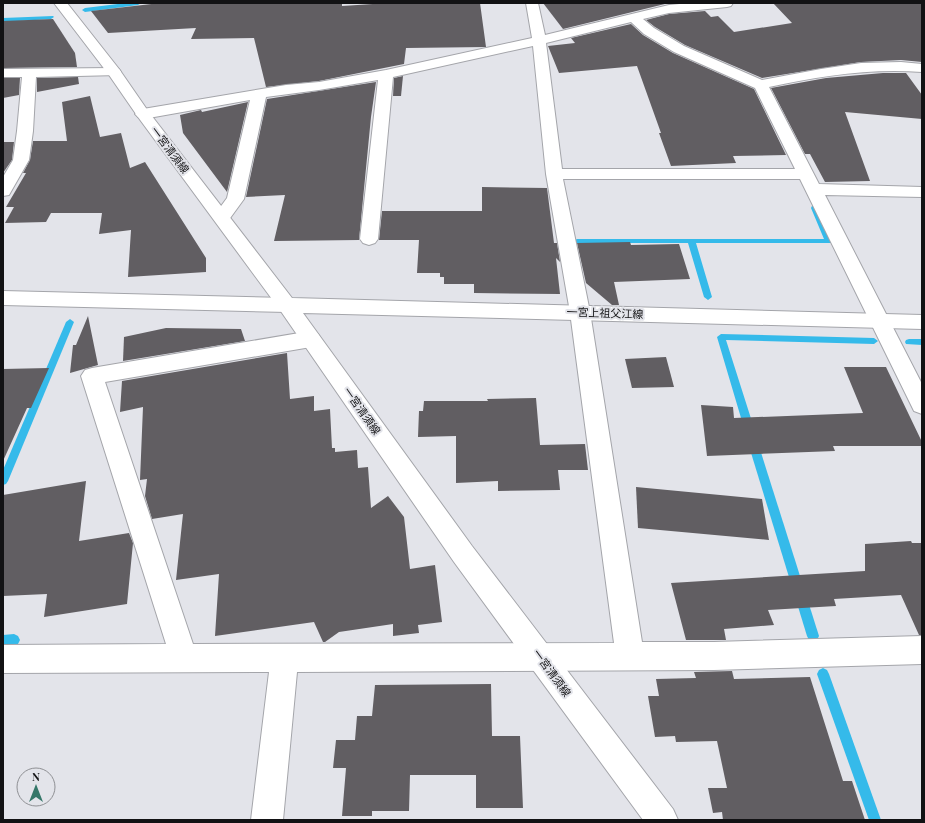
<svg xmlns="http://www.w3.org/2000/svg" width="925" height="823" viewBox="0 0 925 823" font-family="'Playfair Display','Noto Sans JP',serif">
<rect width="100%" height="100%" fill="#e3e4ea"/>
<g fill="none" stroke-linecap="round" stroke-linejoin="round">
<!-- stream -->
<g fill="#35baea" fill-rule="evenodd">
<polygon points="126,3 141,3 138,5 85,12 82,10 85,8"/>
<polygon points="53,16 54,17 51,19 3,22 3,18"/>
<polygon points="812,206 818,206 819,208 833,241 832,243 696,243 712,297 708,300 704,297 688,243 577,243 573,241 577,239 824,239 811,208"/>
<polygon points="70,319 74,322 8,481 6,484 3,485 3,470 66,322"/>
<polygon points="721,334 874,338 878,341 874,344 726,340 754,428 752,431 746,431 744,428 717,337"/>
<polygon points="909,339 922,339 922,345 906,344 905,342 906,340"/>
<polygon points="753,439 756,440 758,443 819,636 817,640 813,642 809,640 807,636 748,443 750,440"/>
<polygon points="14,634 18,636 20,640 18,644 3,647 3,635"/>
<polygon points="823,668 827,670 829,674 881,820 869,820 817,674 819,670"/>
</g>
</g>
<!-- building -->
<g fill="#615e62">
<polygon points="160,3 342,3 342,6 388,3 480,3 486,47 406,48 404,64 319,81 266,87 254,38 191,39 196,28 108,33 91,11"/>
<polygon points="543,3 669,3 563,29"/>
<polygon points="773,3 922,3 922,62 901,60 861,62 762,78 685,45 655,27 646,20 669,14 705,11 711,17 718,16 734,32 792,23"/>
<polygon points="53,19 75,53 77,67 3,68 3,21"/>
<polygon points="631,24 643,35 673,53 754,89 786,155 733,156 736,163 671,166 659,133 661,133 637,66 559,73 548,46 575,43 571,38"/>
<polygon points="883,73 906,73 922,95 922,119 845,112 870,181 825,182 810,154 805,154 771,88 826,78"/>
<polygon points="403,76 401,96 393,96 394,78"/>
<polygon points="78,77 79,84 37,92 37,78"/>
<polygon points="3,78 20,78 19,95 3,98"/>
<polygon points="376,82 371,117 359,240 274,241 285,195 246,197 267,99"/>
<polygon points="90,96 100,137 121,133 130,168 145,162 206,258 206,272 128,277 131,230 99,234 102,213 51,213 46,222 5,223 14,207 6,207 26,173 23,173 30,160 33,141 67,141 62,102"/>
<polygon points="248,102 227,192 183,133 180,115 201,110 202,112"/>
<polygon points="3,142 14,142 12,160 3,173"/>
<polygon points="482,187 547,188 554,243 557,243 560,262 556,258 560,294 474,293 474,284 444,284 444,277 440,277 440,273 417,273 419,240 379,240 382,211 482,211"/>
<polygon points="630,242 631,245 679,244 690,279 614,282 619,305 612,305 586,283 577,243"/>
<polygon points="88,316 98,365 70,373 73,345 76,345"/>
<polygon points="166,328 241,329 245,341 123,361 124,337"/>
<polygon points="287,353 290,399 314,396 314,411 330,409 332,448 335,448 335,452 357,450 358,468 368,467 371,508 388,496 404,517 410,569 435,565 442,622 418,625 419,633 393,636 393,624 339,632 325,642 323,642 314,622 215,636 219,574 176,580 183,514 152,519 145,496 147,479 140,480 143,407 120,412 122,381"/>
<polygon points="666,357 674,387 632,388 625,359"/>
<polygon points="844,367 886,367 922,442 922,446 833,446 835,451 707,456 701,405 733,407 734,418 863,413"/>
<polygon points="49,368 31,408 27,408 3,461 3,369"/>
<polygon points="536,398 540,445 585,444 588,470 558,470 560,490 498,491 498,481 456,483 456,436 418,437 419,411 423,411 424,401 488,401 487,399"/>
<polygon points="86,481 79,541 129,533 133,543 127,604 44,617 47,594 3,596 3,495"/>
<polygon points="636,487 762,499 769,540 638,528"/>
<polygon points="911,541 912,543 922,543 922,635 919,635 901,595 834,599 836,606 768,610 774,625 724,629 726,640 686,640 671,583 865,571 865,544"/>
<polygon points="732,671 734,679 810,677 843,781 852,781 865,820 723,820 722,812 713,813 708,788 727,788 717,741 676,742 675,736 655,737 648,696 659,696 656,679 696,678 694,672"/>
<polygon points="491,684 492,736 520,736 523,808 476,808 476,775 410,775 409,811 372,811 372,816 342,816 346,768 333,768 336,740 355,740 357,716 372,716 375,685"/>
</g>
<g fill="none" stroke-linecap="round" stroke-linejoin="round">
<!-- minor casing -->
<g stroke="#a4a5aa" stroke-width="2">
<g id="minor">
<path d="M 526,3 L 538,3 L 545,35 L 669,5 L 690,3 L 733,3 L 731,6 L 727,7 L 669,13 L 643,19 L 654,28 L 684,46 L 762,80 L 821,69 L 861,63 L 901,62 L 922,64 L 922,72 C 870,68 820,76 769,87 L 819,184 L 922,187 L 922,197 L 825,195 L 922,384 L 922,414 L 914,411 L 800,179 L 563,179 L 590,312 L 642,642 L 714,642 L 922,636 L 922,664 L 714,670 L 297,672 L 283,820 L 251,820 L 269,672 L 3,673 L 3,645 L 166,644 L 81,376 L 85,370 L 92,368 L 311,331 L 318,334 L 321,339 L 318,344 L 311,347 L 105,382 L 193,644 L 614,643 L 570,312 L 546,174 L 533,46 L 393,77 L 378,239 L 375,243 L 369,245 L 363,243 L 360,239 L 378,80 L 319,90 L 266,97 L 244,199 L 228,221 L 222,223 L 216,221 L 213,217 L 227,198 L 250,100 L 143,119 L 138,117 L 135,114 L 138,111 L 143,109 L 286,85 L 319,82 L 386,70 L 532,38 ZM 631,22 L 644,34 L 674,52 L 755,88 L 795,169 L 562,169 L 546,43 Z"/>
<polygon points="114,68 119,69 121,72 119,75 36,77 33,131 29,160 9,195 3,196 3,177 13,160 17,131 22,77 3,77 3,69"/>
</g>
</g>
<!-- tertiary casing -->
<g stroke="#a4a5aa" stroke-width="2">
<polygon id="tertiary" points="3,291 287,298 294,300 297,305 294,310 287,312 3,305"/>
</g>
<!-- secondary casing -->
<g stroke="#a4a5aa" stroke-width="2">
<polygon id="secondary" points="54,3 67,3 119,69 148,111 292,298 922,315 922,329 303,313 472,546 673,809 678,820 643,820 454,562 280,310 138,117 109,75"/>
</g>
<!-- minor -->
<use href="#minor" fill="#fff" fill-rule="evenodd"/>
<!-- tertiary -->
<use href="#tertiary" fill="#fff" fill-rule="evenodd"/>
<!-- secondary -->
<use href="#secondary" fill="#fff" fill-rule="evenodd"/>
</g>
<g text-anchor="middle" stroke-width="4" stroke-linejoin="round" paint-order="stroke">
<!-- street labels -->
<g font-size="11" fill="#121214" stroke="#e3e4ea">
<text transform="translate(170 150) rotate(53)" y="4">一宮清須線</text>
<text transform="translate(605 313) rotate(2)" y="4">一宮上祖父江線</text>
<text transform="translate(362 411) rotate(55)" y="4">一宮清須線</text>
<text transform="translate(552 673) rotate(54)" y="4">一宮清須線</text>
</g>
</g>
<!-- border -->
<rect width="925" height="823" fill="none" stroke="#121214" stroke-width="8"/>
<!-- north arrow -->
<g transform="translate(36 787)"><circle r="19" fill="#e3e4ea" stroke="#8f9094"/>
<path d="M0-3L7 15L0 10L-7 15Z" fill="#357769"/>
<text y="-6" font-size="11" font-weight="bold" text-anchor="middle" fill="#121214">N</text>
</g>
</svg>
